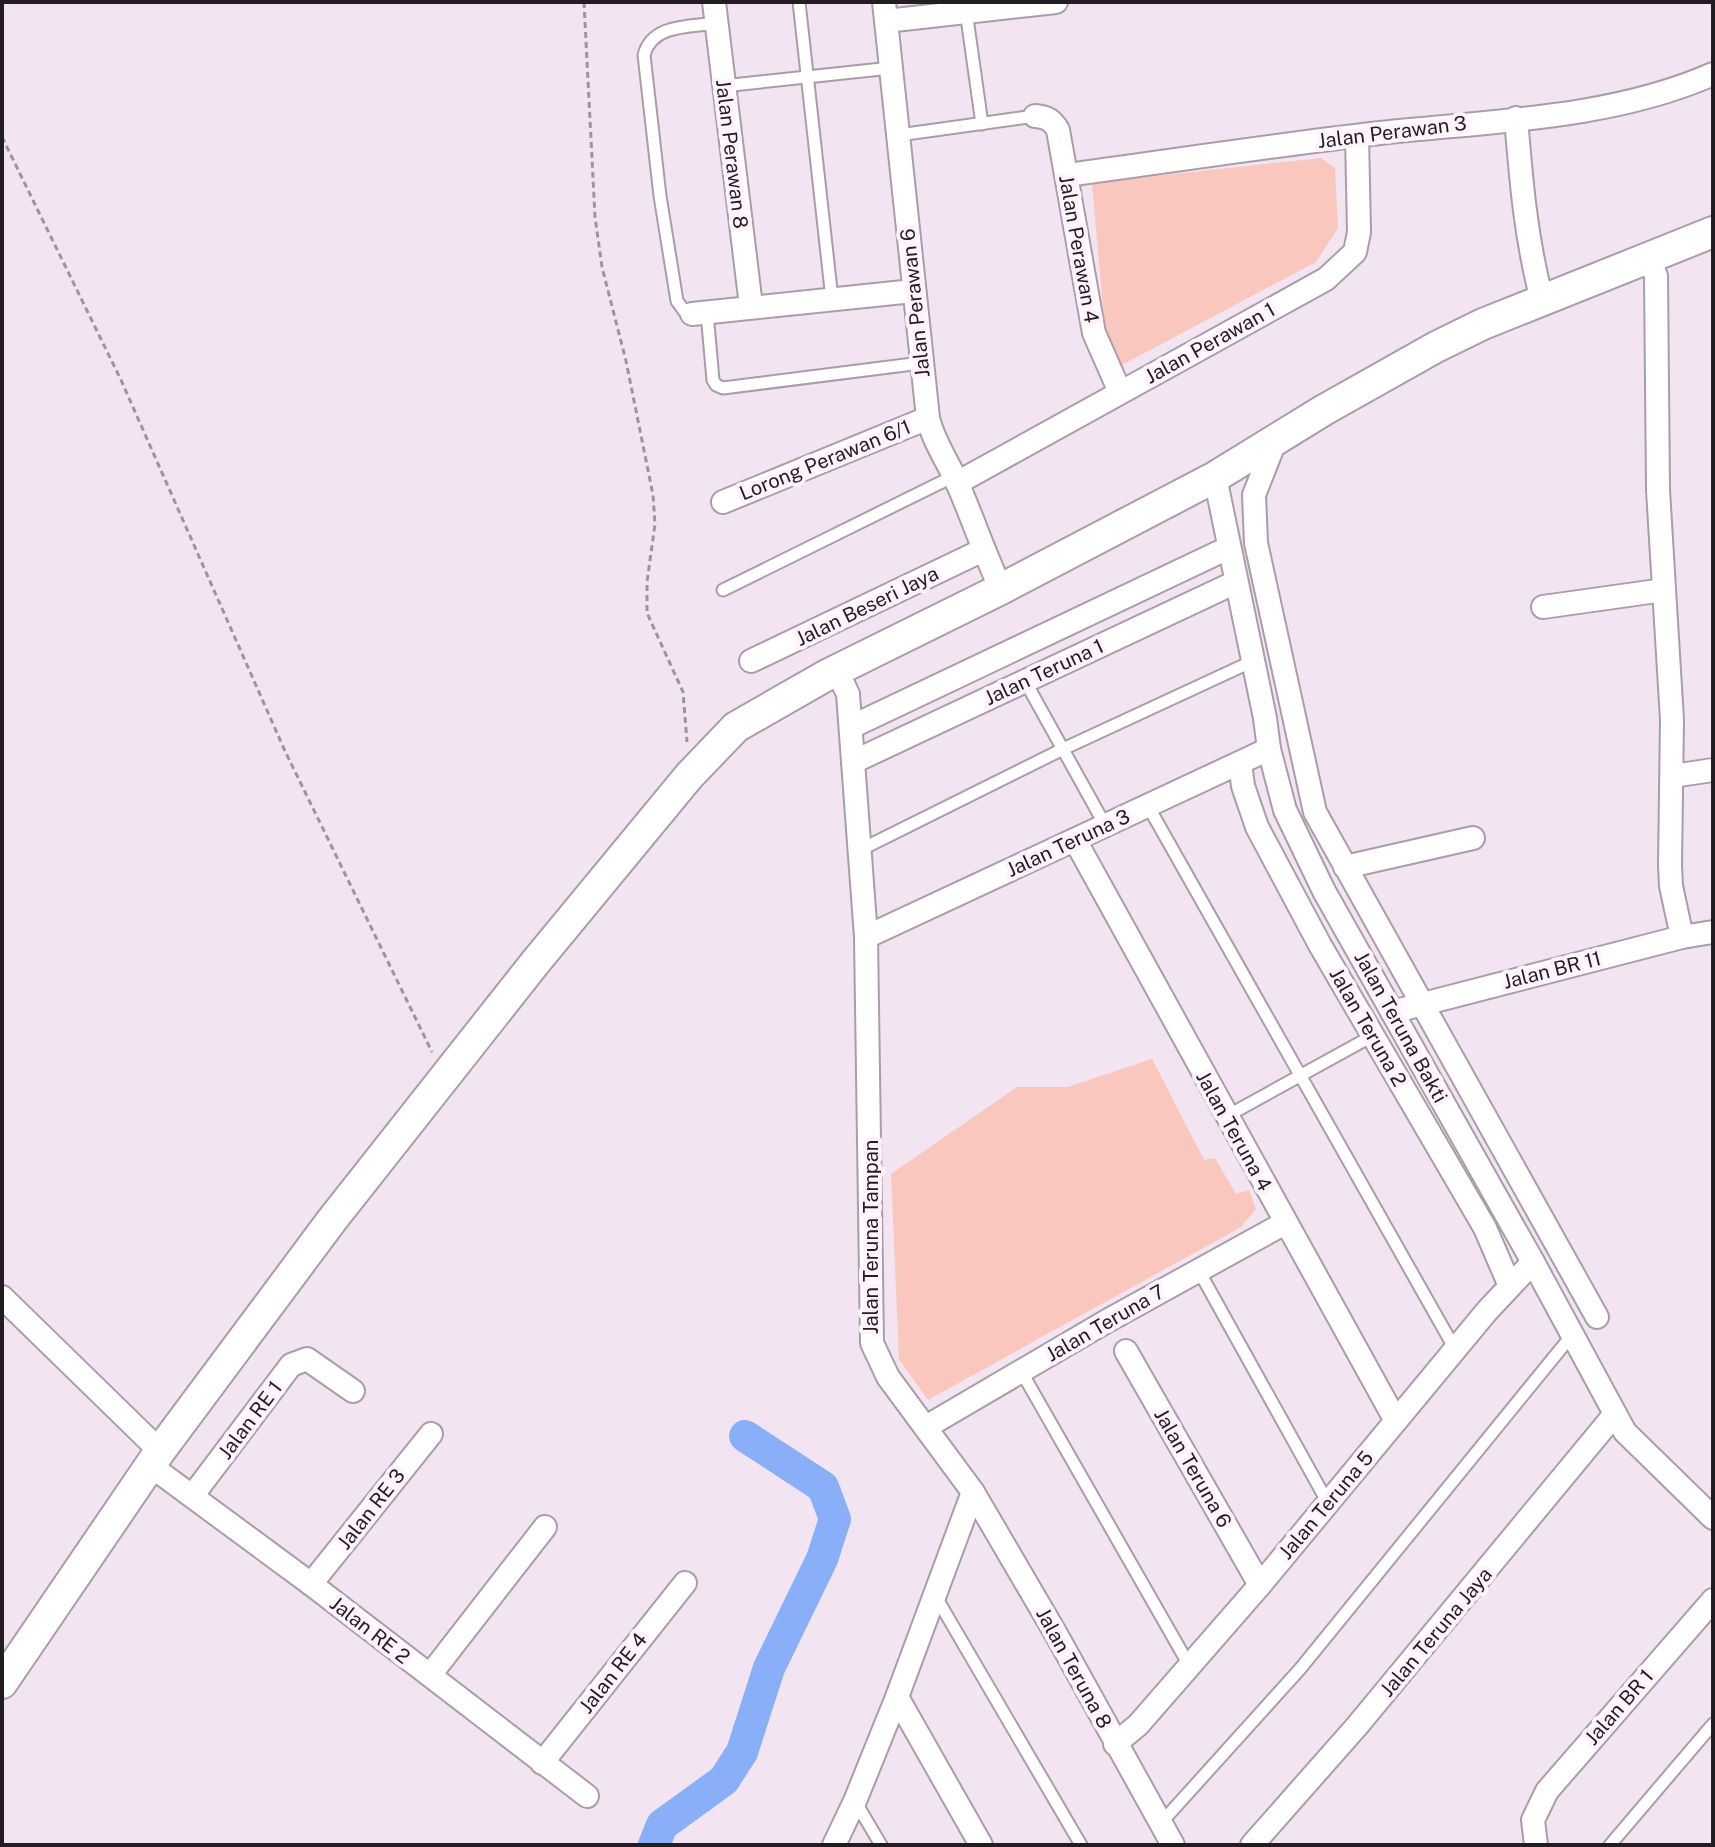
<svg xmlns="http://www.w3.org/2000/svg" width="1715" height="1847" viewBox="0 0 1715 1847" font-family="'Public Sans',sans-serif">
<rect width="100%" height="100%" fill="#f2e4f1"/>
<!-- green -->
<g fill="#f9c7bd">
<polygon points="1321,158 1335,168 1338,228 1316,262 1120,366 1105,330 1092,183"/>
<polygon points="1152,1059 1204,1160 1215,1158 1236,1194 1249,1190 1256,1209 1241,1227 928,1400 899,1359 891,1174 1017,1087 1068,1087"/>
</g>
<g fill="none" stroke-linecap="round" stroke-linejoin="round">
<!-- river -->
<polyline stroke="#89aff8" stroke-width="32" points="654,1845 662,1825 724,1780 742,1752 769,1668 822,1559 835,1519 823,1487 745,1436"/>
<!-- lane casing -->
<g stroke="#aa9daa" stroke-width="15">
<g id="lane">
<polyline points="799,2 832,299"/>
<polyline points="966,11 982,124"/>
<polyline points="723,86 891,68"/>
<polyline points="899,135 1035,116"/>
<polyline points="707,313 713,380 716,385 723,388 921,363"/>
<path d="M 692,314 L 685,312 L 677,301 L 660,196 L 644,55 C 652,24 689,27 716,23"/>
<polyline points="723,590 954,476"/>
<polyline points="1025,681 1105,825"/>
<polyline points="1148,806 1455,1349"/>
<polyline points="860,850 1063,749 1253,661"/>
<polyline points="1227,1116 1374,1035"/>
<polyline points="1199,1271 1328,1503"/>
<polyline points="1021,1371 1189,1665"/>
<polyline points="936,1597 1081,1845"/>
<polyline points="855,1801 881,1845"/>
<polyline points="1161,1823 1300,1669 1572,1335"/>
<polyline points="1610,1845 1713,1724"/>
</g>
</g>
<!-- street casing -->
<g stroke="#aa9daa" stroke-width="26">
<g id="street">
<polyline points="714,2 751,306"/>
<path d="M 884,2 L 928,418 C 933,440 946,459 956,480 C 972,516 984,553 1001,589"/>
<polyline points="886,21 1056,2"/>
<path d="M 1035,116 C 1047,117 1052,120 1058,130 L 1094,333 L 1120,392"/>
<path d="M 1516,118 C 1521,180 1526,240 1542,300"/>
<path d="M 1067,175 C 1171,161 1275,145 1380,133 C 1490,121 1611,119 1713,74"/>
<polyline points="1649,257 1656,276 1658,490 1672,720 1670,865 1671,886 1682,937"/>
<polyline points="692,314 913,291"/>
<polyline points="1276,439 1254,495 1256,543 1315,812 1597,1317"/>
<polyline points="1215,477 1265,718 1269,749 1285,810 1324,891 1533,1262 1625,1432 1713,1518"/>
<polyline points="957,483 1326,279 1355,252 1359,232 1357,136"/>
<polyline points="723,502 928,418"/>
<polyline points="1543,607 1664,590"/>
<polyline points="751,661 983,550"/>
<polyline points="851,727 1228,548"/>
<polyline points="853,762 1236,582"/>
<polyline points="1240,763 1243,786 1257,827 1320,945 1485,1228 1510,1286"/>
<polyline points="1672,776 1713,770"/>
<polyline points="1075,840 1396,1421"/>
<polyline points="1345,867 1473,838"/>
<polyline points="866,937 1269,749"/>
<polyline points="1392,1012 1682,937 1713,932"/>
<polyline points="2,1297 160,1451"/>
<polyline points="1126,1351 1260,1585"/>
<polyline points="926,1427 1107,1321 1285,1223"/>
<polyline points="151,1466 311,1584 587,1796"/>
<polyline points="973,1492 1056,1634 1173,1845"/>
<polyline points="193,1495 291,1365 307,1359 353,1391"/>
<polyline points="311,1584 431,1434"/>
<polyline points="430,1675 545,1527"/>
<polyline points="897,1697 981,1845"/>
<polyline points="1115,1744 1138,1725 1260,1585 1487,1311 1533,1262"/>
<polyline points="542,1763 685,1583"/>
<polyline points="834,1845 855,1801 897,1697 973,1492 888,1377 872,1343 866,937 848,694 837,671"/>
<polyline points="1252,1845 1357,1726 1615,1414"/>
<polyline points="1536,1845 1533,1820 1547,1791 1713,1600"/>
</g>
</g>
<!-- secondary casing -->
<g stroke="#aa9daa" stroke-width="34">
<polyline id="secondary" points="2,1683 160,1451 332,1220 534,964 689,776 736,727 827,675 1001,589 1215,477 1324,410 1436,347 1483,324 1713,232"/>
</g>
<!-- path -->
<g stroke="#9e949e" stroke-width="3" stroke-dasharray="6 4" stroke-linecap="butt">
<polyline points="584,2 595,217 602,267 626,361 653,495 655,524 647,582 647,613 683,692 687,742"/>
<polyline points="2,137 121,380 285,751 432,1052"/>
</g>
<!-- lane -->
<use href="#lane" stroke="#fff" stroke-width="11"/>
<!-- street -->
<use href="#street" stroke="#fff" stroke-width="22"/>
<!-- secondary -->
<use href="#secondary" stroke="#fff" stroke-width="30"/>
</g>
<g text-anchor="middle" stroke-width="8" stroke-linejoin="round" paint-order="stroke">
<!-- street labels -->
<g font-size="20" fill="#221d22" stroke="#fef2fd">
<text transform="translate(1392 132) rotate(-7)" y="7">Jalan Perawan 3</text>
<text transform="translate(732 154) rotate(83)" y="7">Jalan Perawan 8</text>
<text transform="translate(1079 249) rotate(80)" y="7">Jalan Perawan 4</text>
<text transform="translate(915 303) rotate(-96)" y="7">Jalan Perawan 6</text>
<text transform="translate(1210 343) rotate(-29)" y="7">Jalan Perawan 1</text>
<text transform="translate(825 460) rotate(-22)" y="7">Lorong Perawan 6/1</text>
<text transform="translate(867 606) rotate(-26)" y="7">Jalan Beseri Jaya</text>
<text transform="translate(1044 672) rotate(-25)" y="7">Jalan Teruna 1</text>
<text transform="translate(1068 843) rotate(-25)" y="7">Jalan Teruna 3</text>
<text transform="translate(1552 970) rotate(-14)" y="7">Jalan BR 11</text>
<text transform="translate(1368 1027) rotate(60)" y="7">Jalan Teruna 2</text>
<text transform="translate(1401 1027) rotate(61)" y="7">Jalan Teruna Bakti</text>
<text transform="translate(1234 1131) rotate(61)" y="7">Jalan Teruna 4</text>
<text transform="translate(871 1237) rotate(-90)" y="7">Jalan Teruna Tampan</text>
<text transform="translate(1105 1323) rotate(-30)" y="7">Jalan Teruna 7</text>
<text transform="translate(250 1420) rotate(-53)" y="7">Jalan RE 1</text>
<text transform="translate(1193 1468) rotate(60)" y="7">Jalan Teruna 6</text>
<text transform="translate(1326 1505) rotate(-50)" y="7">Jalan Teruna 5</text>
<text transform="translate(371 1509) rotate(-52)" y="7">Jalan RE 3</text>
<text transform="translate(370 1630) rotate(38)" y="7">Jalan RE 2</text>
<text transform="translate(1436 1632) rotate(-50)" y="7">Jalan Teruna Jaya</text>
<text transform="translate(1074 1668) rotate(61)" y="7">Jalan Teruna 8</text>
<text transform="translate(613 1673) rotate(-52)" y="7">Jalan RE 4</text>
<text transform="translate(1619 1707) rotate(-49)" y="7">Jalan BR 1</text>
</g>
</g>
<!-- border -->
<rect width="1715" height="1847" fill="none" stroke="#221d22" stroke-width="8"/>
</svg>
